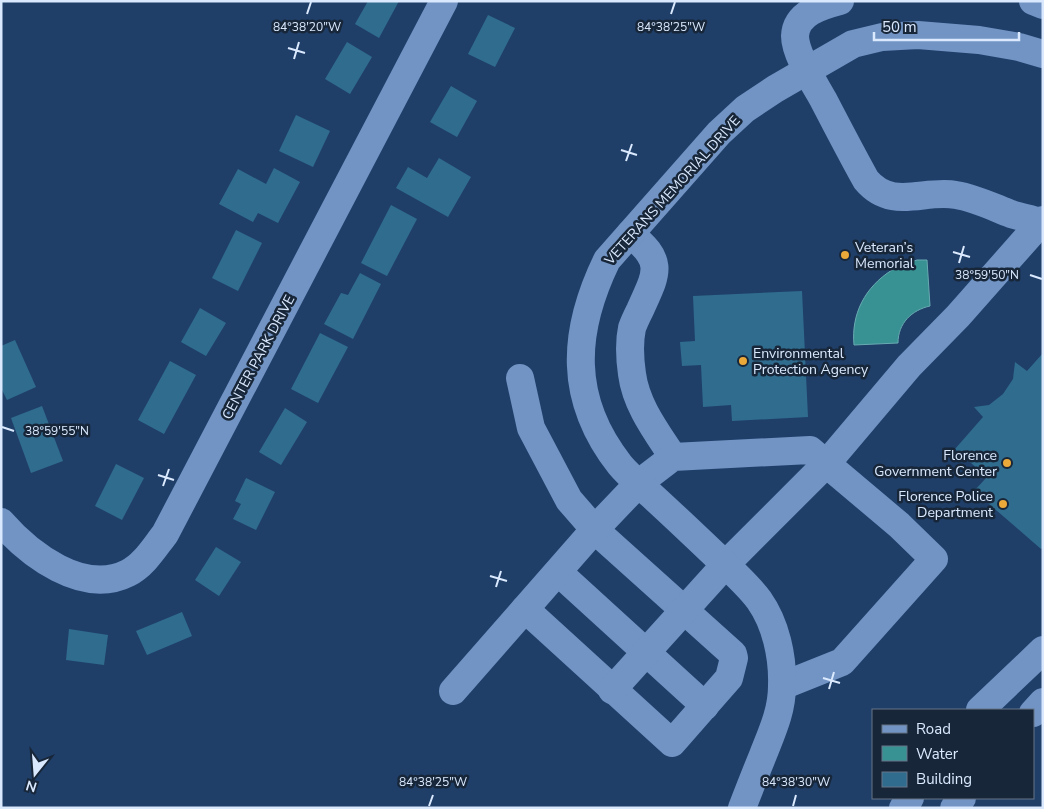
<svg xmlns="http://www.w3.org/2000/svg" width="1044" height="809" viewBox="0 0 1044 809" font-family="'Nunito Sans',sans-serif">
<rect width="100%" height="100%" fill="#1f3f69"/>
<!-- water -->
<path fill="#389192" stroke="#69abb2" d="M 917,260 L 927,260 L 930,306 C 912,310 898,323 898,343 L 854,345 C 851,314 865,287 892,270 C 899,265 909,263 917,260 Z"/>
<!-- building -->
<g fill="#306c8e">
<polygon points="368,1 399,1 379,38 355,24"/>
<polygon points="488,15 515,28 495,67 468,54"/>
<polygon points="347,42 372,57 350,94 325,79"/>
<polygon points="451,86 477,101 457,137 430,122"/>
<polygon points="296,115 330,131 313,167 279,151"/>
<polygon points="439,158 471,177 448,217 396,188 408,167 427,178"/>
<polygon points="274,168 300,182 278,223 258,213 253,222 219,204 238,169 266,184"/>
<polygon points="391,205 417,219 387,276 361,263"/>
<polygon points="236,230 262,243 238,291 212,278"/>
<polygon points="360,273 381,284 353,339 324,324 341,293 348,295"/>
<polygon points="802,291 808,417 732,421 731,405 703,407 701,365 682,366 680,342 695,341 693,296"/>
<polygon points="200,308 226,323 206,356 181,342"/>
<polygon points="320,333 348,347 318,403 291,389"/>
<polygon points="15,340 36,387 7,400 1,388 1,346"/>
<polygon points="1043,353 1043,547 1041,549 974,491 987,477 955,449 983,417 974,407 989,405 1003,394 1013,379 1015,362 1027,371"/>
<polygon points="170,361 196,375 164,434 138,420"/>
<polygon points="42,406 63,461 31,473 11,418"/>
<polygon points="285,408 307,422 281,465 259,452"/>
<polygon points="116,464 144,478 122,520 95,506"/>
<polygon points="246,478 275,492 256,530 233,519 241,504 235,501"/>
<polygon points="216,547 241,562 219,596 195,580"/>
<polygon points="182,612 192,636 147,655 136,631"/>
<polygon points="69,629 108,635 104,665 66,660"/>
</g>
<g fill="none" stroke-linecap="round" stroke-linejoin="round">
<!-- minor -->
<g stroke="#7194c4" stroke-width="28">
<path d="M 840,1 C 821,6 796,13 795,36 C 795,54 814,83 823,99 C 837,126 851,153 866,180 C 892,211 924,189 956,195 C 975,198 993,207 1011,214 C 1021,217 1031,219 1041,222"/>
<polyline points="1033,1 1043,5"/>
<path d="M 630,234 C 666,262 656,274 640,310 C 637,316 634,322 632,328 C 629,342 630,360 632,374 C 636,405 656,431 673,457"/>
<polyline points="520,378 531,428 569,500 596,531 733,654 734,658 729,678 672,743 525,609"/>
<path d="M 1,522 C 29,554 83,596 128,573 C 144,565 154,548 165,534 L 444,1"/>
<polyline points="558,572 705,706"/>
<polyline points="612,690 725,565 827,463 909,366 958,316 1043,220"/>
<polyline points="453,691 595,529 639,483 673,457 810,450 899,525 934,559 842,662 782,686"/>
<polyline points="980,710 1043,650"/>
<polyline points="1033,713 1043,702"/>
<path d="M 742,808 C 749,790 756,772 763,755 C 772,732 782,711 782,686 C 783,657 776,624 759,600 C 748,585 728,567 714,554 C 693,534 672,514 650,494 C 641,485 629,476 620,465 C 568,399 572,332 607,260 L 719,133 L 745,109 L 775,89 L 853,44 L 882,37 L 918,35 L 979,40 L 1019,47 L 1043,54"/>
<polyline points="903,808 910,798"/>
<polyline points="954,808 962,798"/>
</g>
</g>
<!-- ticks -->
<path fill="none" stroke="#dae9fe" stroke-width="2" d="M 307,14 L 311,2M 671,14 L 675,2M 288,48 L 305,53M 294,59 L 299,42M 621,150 L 637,155M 626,161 L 632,144M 953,252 L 970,257M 959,263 L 964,246M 1030,275 L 1042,279M 2,427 L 14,431M 158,475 L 174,480M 163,486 L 169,469M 490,576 L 507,581M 496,587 L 501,571M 823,678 L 840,683M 829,689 L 834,672M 429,806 L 433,795M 793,806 L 796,795"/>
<!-- markers -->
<g fill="#eba93a" stroke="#182639" stroke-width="2">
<circle cx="845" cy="255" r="5"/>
<circle cx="743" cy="361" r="5"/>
<circle cx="1007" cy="463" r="5"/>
<circle cx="1003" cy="504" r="5"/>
</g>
<g text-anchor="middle" stroke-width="5" stroke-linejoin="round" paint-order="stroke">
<!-- street labels -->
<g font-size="14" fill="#dae9fe" stroke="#182639">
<text transform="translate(672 190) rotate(-48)" y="5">VETERANS MEMORIAL DRIVE</text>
<text transform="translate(258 357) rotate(-62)" y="5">CENTER PARK DRIVE</text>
</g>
<!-- poi labels -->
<g font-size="14" fill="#dae9fe" stroke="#182639" text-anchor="start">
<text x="855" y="252">Veteran’s<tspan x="855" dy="16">Memorial</tspan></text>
<text x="753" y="358">Environmental<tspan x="753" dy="16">Protection Agency</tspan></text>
<text x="997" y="460" text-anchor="end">Florence<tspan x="997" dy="16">Government Center</tspan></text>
<text x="993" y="501" text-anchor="end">Florence Police<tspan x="993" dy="16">Department</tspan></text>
</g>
</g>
<g font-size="12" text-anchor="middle" fill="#dae9fe" stroke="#182639" stroke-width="5" stroke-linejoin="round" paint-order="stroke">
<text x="307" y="31">84°38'20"W</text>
<text x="671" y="31">84°38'25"W</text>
<text x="987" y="279">38°59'50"N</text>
<text x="57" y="435">38°59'55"N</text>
<text x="433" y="786">84°38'25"W</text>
<text x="796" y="786">84°38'30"W</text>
</g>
<!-- border -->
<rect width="1044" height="809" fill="none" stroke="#dae9fe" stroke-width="5"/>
<!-- legend -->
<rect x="872" y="709" width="162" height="90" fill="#182639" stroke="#667488"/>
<rect x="882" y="725" width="25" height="8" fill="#7194c4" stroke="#667488"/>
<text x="916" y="734" font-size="15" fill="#dae9fe">Road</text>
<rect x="882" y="746" width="25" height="15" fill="#389192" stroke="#667488"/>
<text x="916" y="759" font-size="15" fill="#dae9fe">Water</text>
<rect x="882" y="772" width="25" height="15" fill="#306c8e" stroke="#667488"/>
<text x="916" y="784" font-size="15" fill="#dae9fe">Building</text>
<!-- north arrow -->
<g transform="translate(35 774) rotate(197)" stroke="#182639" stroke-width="4" paint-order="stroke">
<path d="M0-4L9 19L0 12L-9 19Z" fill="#dae9fe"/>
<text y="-8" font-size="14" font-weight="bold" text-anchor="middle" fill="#dae9fe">N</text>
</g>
<!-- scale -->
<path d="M874 32v8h145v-8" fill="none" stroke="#dae9fe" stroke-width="2.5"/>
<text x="882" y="32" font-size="15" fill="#dae9fe" stroke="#182639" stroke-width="4" paint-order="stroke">50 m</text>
</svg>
